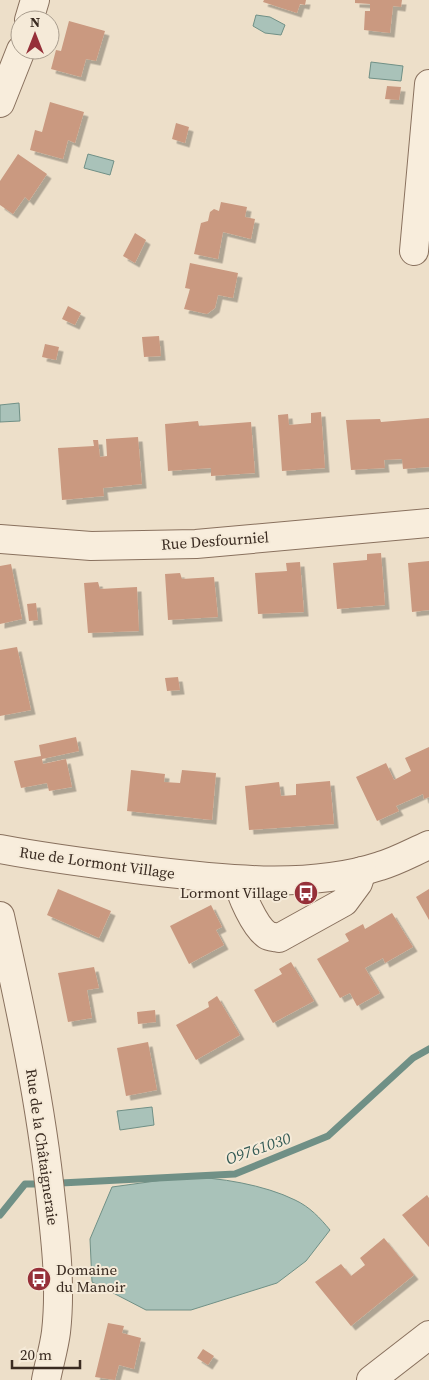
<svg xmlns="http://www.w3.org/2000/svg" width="429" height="1380" viewBox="0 0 429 1380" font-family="'Source Serif 4',serif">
<defs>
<filter id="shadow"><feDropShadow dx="4.5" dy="4.5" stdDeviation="0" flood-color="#0004"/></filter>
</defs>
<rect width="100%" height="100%" fill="#eddfc9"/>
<!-- water -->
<g fill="#a9c2b9" stroke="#709086">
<polygon points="256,15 270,17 285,25 281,35 265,33 253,26"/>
<polygon points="371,62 403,66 401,81 369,78"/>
<polygon points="88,154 114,161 110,175 84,168"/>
<polygon points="19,403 20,421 0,422 0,405"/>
<polygon points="152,1107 154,1125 120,1130 117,1111"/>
<path d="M 185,1177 C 218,1177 265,1185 295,1200 C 310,1207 320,1218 330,1230 L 306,1261 L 277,1283 L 191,1310 L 146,1310 L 92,1282 L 90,1239 L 112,1187 Z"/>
</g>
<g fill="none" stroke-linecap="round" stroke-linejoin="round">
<!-- stream -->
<g stroke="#709086" stroke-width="7">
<polyline points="61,1183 235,1174 328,1136 413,1058 429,1049"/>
<polyline points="0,1215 25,1184 38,1184"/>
</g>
</g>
<!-- building -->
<g fill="#ca9980" filter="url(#shadow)">
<polygon points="264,0 306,0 305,5 300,4 297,13 263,2"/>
<polygon points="355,0 402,0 401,7 393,6 390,33 364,30 365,11 370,11 370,4 355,3"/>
<polygon points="69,21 105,31 96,61 86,59 81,77 51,69 56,50 61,51"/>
<polygon points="387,86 401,87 399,100 385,99"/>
<polygon points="50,102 84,112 75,143 68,140 63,159 30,150 35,130 42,132"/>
<polygon points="176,123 189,127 185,143 172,139"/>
<polygon points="18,154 47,174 29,201 25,197 13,214 0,205 0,181"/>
<polygon points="221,202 247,207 245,217 255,219 251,239 223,232 218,259 194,254 201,223 208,221 210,212 214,209 219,211"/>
<polygon points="135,233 146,240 135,263 123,256"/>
<polygon points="190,263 238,273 233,298 218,295 215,308 207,314 184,309 190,289 185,288"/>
<polygon points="68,306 81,313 75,325 62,319"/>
<polygon points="159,336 161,356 144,357 142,337"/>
<polygon points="45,344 59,347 56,360 42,357"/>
<polygon points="321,412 325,468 282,471 278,415 288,414 289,425 311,423 311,413"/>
<polygon points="429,418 429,467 403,469 402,459 384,460 385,468 351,470 346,420 380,419 381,422"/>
<polygon points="198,421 199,426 251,422 255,473 211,476 211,468 168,471 165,424"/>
<polygon points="138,437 142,484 103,488 104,496 62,500 58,448 94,446 93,440 98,440 100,457 107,456 106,439"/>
<polygon points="381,553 385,605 337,609 333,563 367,560 367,554"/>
<polygon points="429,561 429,610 412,612 408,563"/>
<polygon points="300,562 304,612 258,614 255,573 287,571 286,563"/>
<polygon points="11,564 22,619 0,624 0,566"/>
<polygon points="180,573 182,579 214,577 218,617 168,620 165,574"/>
<polygon points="98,582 100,589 137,587 139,631 88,633 84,583"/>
<polygon points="36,603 38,620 29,621 27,604"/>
<polygon points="17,647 31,710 0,716 0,650"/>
<polygon points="178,677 180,690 167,691 165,678"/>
<polygon points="76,737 79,751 42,759 43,764 66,759 72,787 49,791 47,783 21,788 14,761 41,756 39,745"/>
<polygon points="429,747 429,797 424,799 423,794 412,799 396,806 399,811 377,821 356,777 386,763 394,780 411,771 405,758"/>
<polygon points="131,770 165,774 164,782 180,783 182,770 216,773 212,820 127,811"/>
<polygon points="330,781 334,824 249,830 245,786 279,782 281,796 296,795 296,784"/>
<polygon points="58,889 111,911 99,938 47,915"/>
<polygon points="429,889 429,920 416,897"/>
<polygon points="211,905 222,927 216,930 224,945 189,964 170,926"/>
<polygon points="392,913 413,947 385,963 383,958 365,968 380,993 357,1006 350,993 340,998 317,959 349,941 345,934 363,924 365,929"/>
<polygon points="291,962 314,1001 273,1023 254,990 282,974 279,969"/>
<polygon points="94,967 99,988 87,990 92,1018 68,1022 58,973"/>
<polygon points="217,996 240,1035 196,1060 176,1025 209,1007 208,1002"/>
<polygon points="155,1010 156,1022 138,1024 137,1012"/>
<polygon points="148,1042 157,1090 126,1096 117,1048"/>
<polygon points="427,1195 429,1198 429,1247 402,1215"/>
<polygon points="384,1238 414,1275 351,1326 315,1282 341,1264 351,1276 365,1265 360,1258"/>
<polygon points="108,1323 124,1326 122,1333 141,1338 134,1369 119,1365 115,1380 95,1377"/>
<polygon points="203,1349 214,1356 208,1365 197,1358"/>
</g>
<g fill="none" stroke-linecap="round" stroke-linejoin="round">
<!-- minor casing -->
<g stroke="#89715e" stroke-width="30">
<g id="minor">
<polyline points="29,20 35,0"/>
<polyline points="0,103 21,50"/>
<polyline points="414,251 429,84"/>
<polyline points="0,539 91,546 196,544 429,523"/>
<path d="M 0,849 C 47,858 95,864 143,870 C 218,879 307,890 380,866 C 397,861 413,852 429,845"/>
<path d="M 238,880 C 240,894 255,927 267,935 C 270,937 276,937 279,938 L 344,902 L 358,883 L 362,871"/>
<path d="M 0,916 C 21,1010 41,1104 51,1200 C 56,1243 61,1288 56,1332 C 54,1348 49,1364 46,1380"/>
<polyline points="371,1380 429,1335"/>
</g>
</g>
<!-- minor -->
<use href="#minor" stroke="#f8eddc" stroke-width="28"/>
</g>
<!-- icons -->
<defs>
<g id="bus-disc" transform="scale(1.25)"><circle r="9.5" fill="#963039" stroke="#f5ead8"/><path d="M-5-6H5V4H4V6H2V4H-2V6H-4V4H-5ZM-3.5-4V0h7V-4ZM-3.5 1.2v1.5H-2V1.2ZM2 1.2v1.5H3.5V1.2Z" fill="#fff"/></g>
</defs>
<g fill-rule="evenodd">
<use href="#bus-disc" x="306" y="893"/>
<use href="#bus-disc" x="39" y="1279"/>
</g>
<g text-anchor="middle" stroke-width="4" stroke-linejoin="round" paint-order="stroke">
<!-- street labels -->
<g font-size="15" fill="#3a2b21" stroke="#f5ead8">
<text transform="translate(215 541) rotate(-4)" y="5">Rue Desfourniel</text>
<text transform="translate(97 863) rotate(8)" y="5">Rue de Lormont Village</text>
<text transform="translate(42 1147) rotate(82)" y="5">Rue de la Châtaigneraie</text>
</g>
<!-- poi labels -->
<g font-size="15" fill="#3a2b21" stroke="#f5ead8" text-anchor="end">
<text x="288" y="898">Lormont Village</text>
<text x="56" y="1275" text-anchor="start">Domaine<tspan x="56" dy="17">du Manoir</tspan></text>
</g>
<!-- water labels -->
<g font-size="16" font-style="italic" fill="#315953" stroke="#f5ead8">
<text transform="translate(258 1148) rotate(-19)" y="6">O9761030</text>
</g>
</g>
<!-- north arrow -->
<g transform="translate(35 35)"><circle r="24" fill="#f5ead8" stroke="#aa9e8f"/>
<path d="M0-4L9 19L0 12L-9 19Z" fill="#963039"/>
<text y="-8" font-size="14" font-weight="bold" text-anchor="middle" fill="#3a2b21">N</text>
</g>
<!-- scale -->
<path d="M12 1360v8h68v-8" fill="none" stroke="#3a2b21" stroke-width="2.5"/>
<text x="20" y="1360" font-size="15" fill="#3a2b21" stroke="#f5ead8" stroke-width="4" paint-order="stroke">20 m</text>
</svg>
